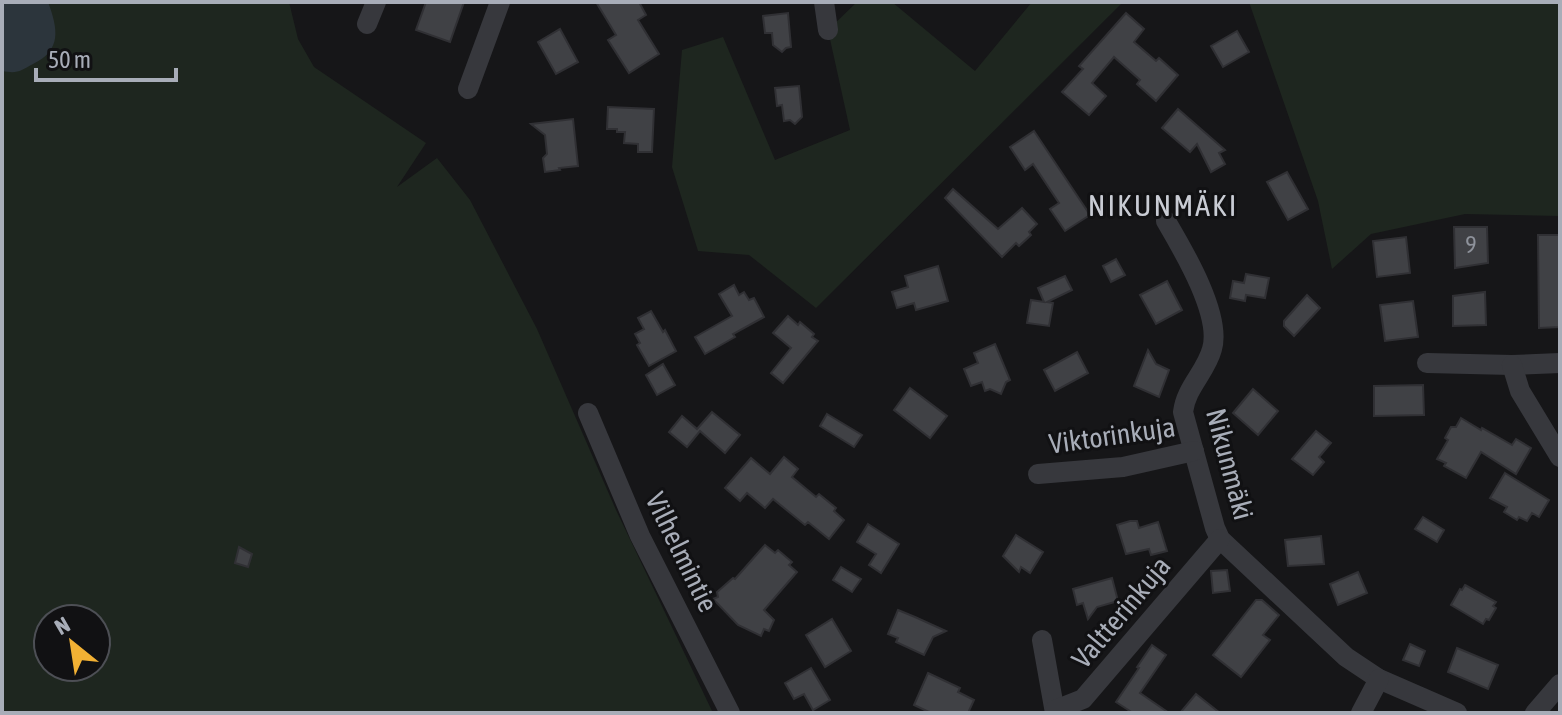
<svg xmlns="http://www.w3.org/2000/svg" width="1562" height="715" viewBox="0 0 1562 715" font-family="'Asap Condensed',sans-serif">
<rect width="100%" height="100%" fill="#161618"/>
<!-- green -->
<g fill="#1e261f" fill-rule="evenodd">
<path d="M 2,2 L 289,2 L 298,39 L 314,67 L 426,143 L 397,187 L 437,158 L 470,200 L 537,329 L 616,510 L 713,713 L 2,713 ZM 48,619 L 96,619 L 96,667 L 48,667 Z"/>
<polygon points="857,2 892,2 975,71 1032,2 1123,2 816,308 749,255 698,251 672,167 682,50 723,37 775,160 850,130 828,30"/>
<polygon points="1249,2 1560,2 1560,216 1465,214 1371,234 1332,269 1318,201"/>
</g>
<!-- water -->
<path fill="#2c353c" d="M 2,2 L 48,2 C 58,29 62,50 33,64 C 20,71 18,74 2,71 Z"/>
<!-- building -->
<g fill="#404145" stroke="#303034" stroke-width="2">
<polygon points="426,2 464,2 450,42 416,30"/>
<polygon points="596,2 639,2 646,15 638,20 659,54 629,73 608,40 616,35"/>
<polygon points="788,13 791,47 786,48 782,52 773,45 772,33 765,33 763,16"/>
<polygon points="1126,13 1144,29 1134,42 1156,61 1159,58 1178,75 1156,101 1137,84 1140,80 1114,57 1092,83 1106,96 1089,115 1062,92 1083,69 1079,66"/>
<polygon points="560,29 578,62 556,74 538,42"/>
<polygon points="1237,31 1249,52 1223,67 1211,46"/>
<polygon points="799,86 802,117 795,124 790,120 784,121 782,105 777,106 775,88"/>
<polygon points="608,107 654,109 652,152 638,152 638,144 624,143 625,132 617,132 617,129 607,129"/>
<polygon points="1178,109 1225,150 1219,153 1225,164 1211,172 1197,144 1190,152 1162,128"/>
<polygon points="573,119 578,166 559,168 560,170 545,172 543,158 547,154 545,135 531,124"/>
<polygon points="1034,131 1090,215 1065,231 1050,209 1059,203 1033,164 1025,170 1010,147"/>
<polygon points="1287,172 1308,209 1288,220 1267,182"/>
<polygon points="953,189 998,229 1022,208 1037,224 1029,232 1031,235 1019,246 1016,243 1002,257 945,198"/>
<polygon points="1454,227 1487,227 1488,263 1455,268"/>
<polygon points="1538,235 1560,235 1560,327 1539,328"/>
<polygon points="1406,237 1410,273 1377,277 1373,241"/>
<polygon points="1116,259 1125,275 1111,282 1103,266"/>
<polygon points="938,266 948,301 916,310 914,303 897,308 892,292 908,287 905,276"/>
<polygon points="1246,274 1269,278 1265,298 1246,295 1245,301 1230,298 1233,281 1244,283"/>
<polygon points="1065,276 1072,290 1047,302 1053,303 1049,326 1027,323 1031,300 1044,302 1038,288"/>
<polygon points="1167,281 1182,310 1156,324 1140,295"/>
<polygon points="734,285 739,295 744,292 749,300 754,298 764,317 733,334 735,337 705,354 695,337 732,316 719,294"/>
<polygon points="1485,292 1486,325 1453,326 1453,296"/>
<polygon points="1307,295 1320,308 1294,336 1284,326 1284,321"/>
<polygon points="1413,301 1418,337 1385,341 1380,305"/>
<polygon points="651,311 663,332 665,330 676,351 649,366 637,345 640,343 635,334 644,329 638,318"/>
<polygon points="788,316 798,325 800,322 814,334 812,337 818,341 783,383 771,373 791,348 773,333"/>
<polygon points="995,344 1010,380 1006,382 1001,394 990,389 985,391 982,382 971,386 964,369 978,363 974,353"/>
<polygon points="1148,350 1156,364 1169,370 1159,397 1134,386"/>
<polygon points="1077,352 1088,373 1055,391 1044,370"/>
<polygon points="663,364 675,385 657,395 646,375"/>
<polygon points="1423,385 1424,415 1374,416 1374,386"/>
<polygon points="910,388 947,416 930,438 894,410"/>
<polygon points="1253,389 1278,411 1258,435 1233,413"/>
<polygon points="712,412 740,435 725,453 700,431 687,447 669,432 682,416 697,429"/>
<polygon points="827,414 862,435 854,447 820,426"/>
<polygon points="1461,418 1481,430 1482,428 1512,445 1516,439 1531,448 1516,474 1481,452 1466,478 1444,466 1446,463 1437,459 1448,440 1445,438 1451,427 1456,427"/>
<polygon points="1316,431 1331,443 1319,457 1324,462 1313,475 1292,459"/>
<polygon points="784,457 798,469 792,477 816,497 819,494 836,508 834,511 844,520 829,539 808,522 805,525 773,499 765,508 747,493 740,501 725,488 751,458 770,474"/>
<polygon points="1505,473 1549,500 1539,517 1532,513 1527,521 1519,517 1517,520 1504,512 1507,507 1490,498"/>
<polygon points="1423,517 1444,530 1437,542 1415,529"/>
<polygon points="1130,521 1137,521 1139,528 1158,522 1167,551 1151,555 1149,549 1126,554 1117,525"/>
<polygon points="868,524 899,544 881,573 869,565 876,554 857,542"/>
<polygon points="1016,535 1043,552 1030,573 1021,567 1019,572 1003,556"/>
<polygon points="1321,536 1324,564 1288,566 1285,540"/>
<polygon points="765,545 775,553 778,550 792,562 789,565 797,572 764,610 774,620 769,631 764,629 761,636 738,625 713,599 718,597 717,592 733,578 735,579"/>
<polygon points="239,547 252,554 248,567 235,563"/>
<polygon points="841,567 861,579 852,592 833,580"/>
<polygon points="1227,570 1230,591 1213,593 1211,571"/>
<polygon points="1358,572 1367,593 1338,605 1330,584"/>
<polygon points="1112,578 1118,601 1097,607 1088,619 1083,603 1077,605 1073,589"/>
<polygon points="1465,585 1496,602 1493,606 1496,608 1489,620 1486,619 1483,624 1451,605 1460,589 1462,590"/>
<polygon points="1256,600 1262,600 1279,615 1263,635 1270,640 1241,677 1213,655"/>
<polygon points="898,610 915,617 946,631 933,637 924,655 896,642 898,638 888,634"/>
<polygon points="832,619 851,651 825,667 806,635"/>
<polygon points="1410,644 1425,651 1419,666 1403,660"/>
<polygon points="1152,645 1166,655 1140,693 1169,713 1133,713 1116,702 1139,668 1137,667"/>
<polygon points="1457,648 1498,665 1488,689 1448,672"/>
<polygon points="811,668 830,700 813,710 804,694 794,699 785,683"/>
<polygon points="928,673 960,688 958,692 974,700 968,713 931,713 914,705"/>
<polygon points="1196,694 1220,713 1180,713"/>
</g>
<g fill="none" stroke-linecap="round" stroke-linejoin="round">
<!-- street -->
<g stroke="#37383d" stroke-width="20">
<polyline points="824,2 828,30"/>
<polyline points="367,24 376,2"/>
<polyline points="468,89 500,2"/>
<path d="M 1166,221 C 1183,250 1222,315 1212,349 C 1206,372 1186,387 1183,412 L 1215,528 L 1220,539 L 1346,657 L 1379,679 L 1457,713"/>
<polyline points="1427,363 1512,365 1560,363"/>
<polyline points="1512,365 1520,391 1560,457"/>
<polyline points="588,413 640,536 730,713"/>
<polyline points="1038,474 1123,467 1194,451"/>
<polyline points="1042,640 1055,713"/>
<polyline points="1055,710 1083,699 1220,539"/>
<polyline points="1361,713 1379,679"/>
<polyline points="1535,713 1560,684"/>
</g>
</g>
<g text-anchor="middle" stroke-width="6" stroke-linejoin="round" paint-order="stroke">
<!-- number labels -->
<g font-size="24" fill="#8e929b">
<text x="1471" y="253">9</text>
</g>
<!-- street labels -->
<g font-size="28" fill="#a8adb8" stroke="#111113">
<text transform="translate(1112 435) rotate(-8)" y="10">Viktorinkuja</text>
<text transform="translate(1230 464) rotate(75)" y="10">Nikunmäki</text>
<text transform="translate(682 552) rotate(64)" y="10">Vilhelmintie</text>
<text transform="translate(1121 612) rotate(-50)" y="10">Valtterinkuja</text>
</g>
<!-- neighbourhood labels -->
<g font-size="30" letter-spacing="2" fill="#c9ccd4" stroke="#111113">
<text x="1163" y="216">NIKUNMÄKI</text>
</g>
</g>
<!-- border -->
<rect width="1562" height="715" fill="none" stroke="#a8adb8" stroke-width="8"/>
<!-- north arrow -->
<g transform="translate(72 643) rotate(330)"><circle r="38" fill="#111113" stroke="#4d4f55" stroke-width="2"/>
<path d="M0-6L14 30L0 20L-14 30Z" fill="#f2b134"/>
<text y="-12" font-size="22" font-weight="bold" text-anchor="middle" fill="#a8adb8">N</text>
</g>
<!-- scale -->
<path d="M36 68v12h140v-12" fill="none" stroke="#a8adb8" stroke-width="4"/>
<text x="48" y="68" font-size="24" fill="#a8adb8" stroke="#111113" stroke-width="6" paint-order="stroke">50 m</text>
</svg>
